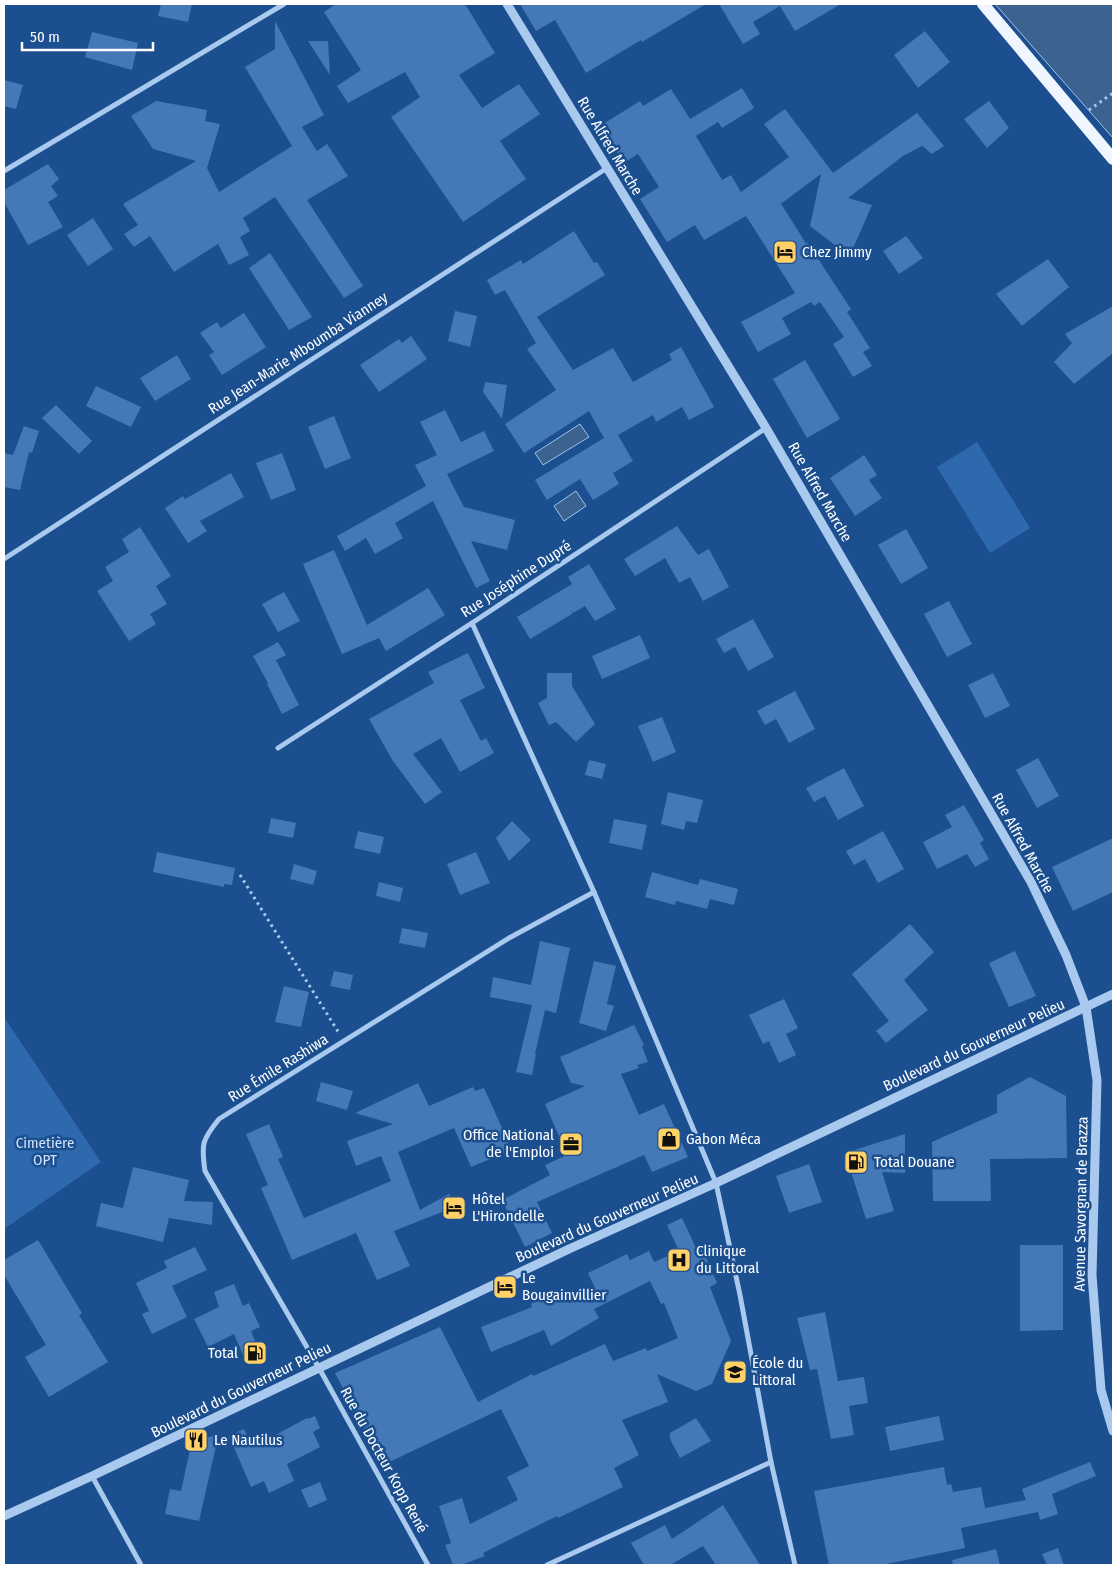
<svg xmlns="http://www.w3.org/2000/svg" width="1117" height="1569" viewBox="0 0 1117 1569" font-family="'Fira Sans Condensed',sans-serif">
<rect width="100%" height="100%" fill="#1b4f8f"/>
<!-- green -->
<g fill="#2e69ad">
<polygon points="977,442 1030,528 990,553 937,467"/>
<polygon points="4,1017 101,1162 4,1229"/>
</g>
<!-- water -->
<g fill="#3c6290" stroke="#9cc4f0">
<polygon points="995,4 1113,4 1113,138"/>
<polygon points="580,424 589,437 543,465 535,453"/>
<polygon points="576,491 586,506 564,521 554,506"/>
</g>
<!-- building -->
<g fill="#4478b7">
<polygon points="161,4 192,4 188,22 158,16"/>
<polygon points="336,4 465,4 495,53 459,75 482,108 519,84 540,114 500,141 526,179 463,222 391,117 420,97 405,72 348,103 337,86 361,70 324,12"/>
<polygon points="520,4 706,4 642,42 641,40 586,73 555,20 536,31"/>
<polygon points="719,4 841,4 795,31 780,6 753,22 760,34 743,44"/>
<polygon points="275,21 324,115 302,127 317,151 327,144 348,176 307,200 363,286 344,298 275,197 243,218 250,231 240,237 249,255 229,265 218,244 174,272 150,236 134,247 124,234 138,225 123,204 196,161 153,149 131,116 156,101 207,110 205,121 220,124 207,168 219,192 292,146 245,67 275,49"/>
<polygon points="925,31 950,62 918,88 894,55"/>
<polygon points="92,32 138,43 132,70 85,57"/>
<polygon points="308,41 328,41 330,75"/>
<polygon points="4,80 23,85 16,109 4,106"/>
<polygon points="742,88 754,108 722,128 718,122 696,136 722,180 731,175 741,192 789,157 764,124 785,109 833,173 917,113 944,146 932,154 922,146 903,156 848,198 872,205 851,253 845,253 810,226 821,174 782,203 780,202 807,245 807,242 851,309 847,312 870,348 863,352 872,366 853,377 833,344 844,337 820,302 814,306 811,302 782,318 791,334 758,352 741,322 795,293 746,216 704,240 695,225 667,242 640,199 659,187 638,154 624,163 600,126 640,101 643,106 671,89 690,119"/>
<polygon points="989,101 1009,128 987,148 964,119"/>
<polygon points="48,164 59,179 51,186 58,196 48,202 63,227 28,245 4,202 4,190"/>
<polygon points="93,218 113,249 88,266 67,235"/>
<polygon points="574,231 594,263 597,262 605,275 537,317 573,370 613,348 633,382 672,360 669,354 681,347 714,407 689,420 682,407 656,422 653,415 618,435 633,461 613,473 619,484 593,500 580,479 547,500 535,480 604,438 589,411 524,453 505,424 556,390 527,349 536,343 505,290 495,295 487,280 521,260 523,264"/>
<polygon points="906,236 923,258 899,274 883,251"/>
<polygon points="270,253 312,317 289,330 249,268"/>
<polygon points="1048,259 1069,287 1022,326 996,294"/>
<polygon points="1113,306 1113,353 1074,384 1054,362 1072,343 1065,334"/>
<polygon points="455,311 477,316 470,347 448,341"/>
<polygon points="244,313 266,347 222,375 209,355 214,352 200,333 217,322 221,328"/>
<polygon points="411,336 427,359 379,392 360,365 399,339 402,343"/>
<polygon points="177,355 191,379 155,401 140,378"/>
<polygon points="805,360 840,419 807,438 773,379"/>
<polygon points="485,382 507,385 502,419 483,392"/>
<polygon points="96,386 141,407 131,427 86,406"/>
<polygon points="56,405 92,441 79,454 42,418"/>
<polygon points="445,410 461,442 484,431 494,451 447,474 464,507 515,520 507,550 471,541 490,581 476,588 433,501 395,523 403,538 375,554 366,538 345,551 337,536 426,486 415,465 437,455 420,422"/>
<polygon points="334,416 351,458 325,469 308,427"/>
<polygon points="24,426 39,431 32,453 29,452 20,490 4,487 4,453 13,455"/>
<polygon points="282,453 296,490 271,500 256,463"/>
<polygon points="864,455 877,475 869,480 882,498 855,516 830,478"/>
<polygon points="231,473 244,497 200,521 207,531 188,543 165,508 183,496 185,499"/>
<polygon points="677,526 698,555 709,549 729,587 703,601 690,577 679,583 665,558 635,576 624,559"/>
<polygon points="140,527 171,576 156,586 167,604 150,614 156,624 129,641 97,591 113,581 105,567 129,552 122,539"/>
<polygon points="906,529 928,568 901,584 878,545"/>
<polygon points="334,550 367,625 428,588 445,615 386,651 379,638 342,654 303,564"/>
<polygon points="589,564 616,609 595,621 585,606 573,613 572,610 572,614 530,639 517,617 572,584 568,577"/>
<polygon points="284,592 300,621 278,632 262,604"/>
<polygon points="949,601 972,644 947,657 924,614"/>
<polygon points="753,619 774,657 748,671 735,647 724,653 716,639"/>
<polygon points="640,635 650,658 602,679 592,656"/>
<polygon points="278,642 286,655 276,660 299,705 282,714 267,684 268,683 253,656"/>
<polygon points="468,653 485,688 460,700 481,741 486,738 494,753 460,772 441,738 413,754 442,792 425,804 393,761 369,719 434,683 428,672"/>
<polygon points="547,673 572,673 572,686 595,724 576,742 556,722 549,725 538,703 547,698"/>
<polygon points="993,673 1010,706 985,718 968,685"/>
<polygon points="795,691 815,729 789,743 776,719 765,725 757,711"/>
<polygon points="662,717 676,752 653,762 638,726"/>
<polygon points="1038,758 1059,796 1037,808 1016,770"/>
<polygon points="589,760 606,764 602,779 585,775"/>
<polygon points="844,768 864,806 838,820 825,796 814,802 806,788"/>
<polygon points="668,792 703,800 697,823 686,821 684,830 661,824"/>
<polygon points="964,805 984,840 980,843 989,859 975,867 967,854 937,869 923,842 952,827 945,815"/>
<polygon points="271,818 296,823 293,838 268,833"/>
<polygon points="614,819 647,825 642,850 609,843"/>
<polygon points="512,821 531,840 509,861 496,838"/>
<polygon points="358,831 384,837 380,854 354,848"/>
<polygon points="883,831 904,869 878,883 865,859 854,865 846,851"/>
<polygon points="1113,838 1113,892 1073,911 1052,867"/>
<polygon points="157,852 235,868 232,885 224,884 224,887 153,872"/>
<polygon points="476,852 490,883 460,895 447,864"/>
<polygon points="294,864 317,871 313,885 290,879"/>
<polygon points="652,872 698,885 700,879 738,889 734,905 710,899 707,909 676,901 675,905 645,897"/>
<polygon points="379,882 403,888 400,902 376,896"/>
<polygon points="910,924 934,952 904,980 928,1010 886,1043 876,1031 889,1021 852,974"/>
<polygon points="402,928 428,933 425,948 399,943"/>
<polygon points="540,941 570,948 556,1013 545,1010 535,1054 536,1054 532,1075 516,1072 532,1005 490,997 493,977 531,985"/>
<polygon points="1015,951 1036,996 1009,1007 989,963"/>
<polygon points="594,961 616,966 607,1004 614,1006 606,1031 579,1023"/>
<polygon points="334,971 353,975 350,990 330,986"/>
<polygon points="284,986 309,992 301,1027 275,1022"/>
<polygon points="784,999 798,1028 786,1034 796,1055 779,1063 769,1041 763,1044 749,1015"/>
<polygon points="634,1025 644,1045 642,1046 648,1062 637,1065 639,1068 621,1074 639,1115 664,1104 688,1157 652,1172 644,1155 537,1202 552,1233 525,1247 502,1200 550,1175 545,1165 567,1155 545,1104 585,1086 571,1083 560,1057"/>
<polygon points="1030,1077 1066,1096 1067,1158 990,1159 991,1201 933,1201 932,1142 997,1113 997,1095"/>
<polygon points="321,1082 353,1091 347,1110 316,1101"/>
<polygon points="418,1083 429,1106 473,1087 475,1091 484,1088 512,1150 471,1167 454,1128 398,1152 420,1210 449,1194 457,1209 445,1216 442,1212 394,1231 410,1266 377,1280 356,1233 292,1260 261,1188 268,1185 246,1134 269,1124 283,1157 278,1159 304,1218 391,1181 381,1156 356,1166 347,1141 393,1124 355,1113"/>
<polygon points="905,1134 905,1173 882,1172 894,1211 866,1219 845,1153"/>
<polygon points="809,1164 822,1202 789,1213 776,1176"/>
<polygon points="133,1167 189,1180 184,1201 213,1202 212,1225 169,1218 163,1242 96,1226 101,1203 123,1208"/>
<polygon points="682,1218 696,1248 701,1246 717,1283 710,1287 731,1341 712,1384 696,1391 657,1374 668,1402 622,1420 639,1455 614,1468 623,1487 558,1518 557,1516 483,1553 485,1556 461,1565 453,1565 445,1545 451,1543 439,1506 462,1498 470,1524 518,1500 507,1477 529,1466 501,1409 383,1465 335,1373 440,1327 478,1402 532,1374 533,1376 605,1344 613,1361 646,1348 647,1351 678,1338 664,1303 661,1304 650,1281 594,1309 599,1318 551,1346 544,1330 491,1352 481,1327 532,1307 531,1304 561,1289 569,1303 595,1288 588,1273 627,1254 630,1260 649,1251 654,1262 679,1251 667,1225"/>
<polygon points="38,1240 82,1313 79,1315 108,1362 49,1397 25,1357 46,1345 4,1275 4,1260"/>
<polygon points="1020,1245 1063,1245 1063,1330 1020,1331"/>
<polygon points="195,1247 207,1270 172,1286 187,1317 152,1334 142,1314 149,1311 136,1283 167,1268 164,1261"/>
<polygon points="234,1284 243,1306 249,1303 260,1327 251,1331 261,1356 246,1362 234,1334 208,1347 194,1319 219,1307 214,1292"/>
<polygon points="825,1312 838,1381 864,1377 868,1403 849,1406 854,1435 831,1439 817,1369 810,1370 797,1318"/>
<polygon points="315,1416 320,1428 313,1432 320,1447 287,1464 294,1481 269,1493 264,1481 251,1487 229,1436 244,1429 253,1447 307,1418 308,1419"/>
<polygon points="939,1416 944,1440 890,1451 885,1427"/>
<polygon points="696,1418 711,1441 680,1458 670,1439 670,1433"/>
<polygon points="202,1432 205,1439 219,1433 199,1521 165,1514 170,1489 181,1491 193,1436"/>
<polygon points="1090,1462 1096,1476 1052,1494 1058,1514 1040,1520 1038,1512 961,1528 965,1548 882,1565 829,1565 814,1491 944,1467 947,1485 951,1484 953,1492 981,1487 985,1508 1026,1500 1022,1489"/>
<polygon points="320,1482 327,1500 309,1508 301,1490"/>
<polygon points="723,1505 760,1565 716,1565 703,1546 670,1565 644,1565 631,1543 665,1525 672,1539"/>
<polygon points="1058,1548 1064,1565 1047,1565 1042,1554"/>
<polygon points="996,1549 1000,1565 953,1565 952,1560"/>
</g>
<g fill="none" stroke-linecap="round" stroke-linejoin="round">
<!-- path -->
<g stroke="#a9c9ee" stroke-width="3" stroke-dasharray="2.5 4" stroke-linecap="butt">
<polyline points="1089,110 1113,93"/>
<polyline points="240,875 339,1033"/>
</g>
<!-- minor -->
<g stroke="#a9c9ee" stroke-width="5">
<polyline points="4,171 284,4"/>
<polyline points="4,559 607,168"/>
<polyline points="472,623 594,892 716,1183 740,1295 771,1462 795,1565"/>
<polyline points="278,748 472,623 766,428"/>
<polyline points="92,1476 141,1565"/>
<path d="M 428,1565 L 319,1368 L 205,1171 C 201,1144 202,1140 219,1119 L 509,938 L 594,892"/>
<polyline points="547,1565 771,1462"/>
</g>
<!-- tertiary -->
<g stroke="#a9c9ee" stroke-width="9">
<polyline points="507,4 766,428 1031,882 1066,955 1086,1007 1097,1080 1092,1275 1101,1390 1113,1431"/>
<polyline points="4,1516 92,1476 569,1249 716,1183 1113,994"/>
</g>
<!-- primary -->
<polyline stroke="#f0f6ff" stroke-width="12" points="983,4 1113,159"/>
</g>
<!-- icons -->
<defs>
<g id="hotel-square" transform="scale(1.25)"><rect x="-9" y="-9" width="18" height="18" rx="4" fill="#ffd166" stroke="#1b4f8f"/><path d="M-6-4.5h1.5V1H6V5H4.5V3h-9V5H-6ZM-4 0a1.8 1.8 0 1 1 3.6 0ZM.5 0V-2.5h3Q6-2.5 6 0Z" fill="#111"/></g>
<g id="shop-square" transform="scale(1.25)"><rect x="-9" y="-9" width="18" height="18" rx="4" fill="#ffd166" stroke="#1b4f8f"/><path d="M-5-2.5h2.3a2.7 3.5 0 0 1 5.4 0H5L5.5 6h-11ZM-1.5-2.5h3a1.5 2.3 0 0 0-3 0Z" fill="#111"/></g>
<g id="office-square" transform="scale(1.25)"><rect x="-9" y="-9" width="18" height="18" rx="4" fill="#ffd166" stroke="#1b4f8f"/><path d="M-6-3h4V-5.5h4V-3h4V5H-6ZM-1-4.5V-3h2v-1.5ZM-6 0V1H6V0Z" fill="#111"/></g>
<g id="fuel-square" transform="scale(1.25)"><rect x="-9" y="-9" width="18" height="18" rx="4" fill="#ffd166" stroke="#1b4f8f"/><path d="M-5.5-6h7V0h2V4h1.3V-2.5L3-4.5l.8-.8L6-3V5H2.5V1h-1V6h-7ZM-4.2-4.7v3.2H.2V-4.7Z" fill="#111"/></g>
<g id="hospital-square" transform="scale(1.25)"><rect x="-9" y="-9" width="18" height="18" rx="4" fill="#ffd166" stroke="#1b4f8f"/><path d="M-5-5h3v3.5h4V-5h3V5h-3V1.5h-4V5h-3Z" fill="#111"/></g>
<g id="school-square" transform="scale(1.25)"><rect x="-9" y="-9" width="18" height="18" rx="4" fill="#ffd166" stroke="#1b4f8f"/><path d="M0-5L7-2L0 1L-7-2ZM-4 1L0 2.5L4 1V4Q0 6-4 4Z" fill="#111"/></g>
<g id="restaurant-square" transform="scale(1.25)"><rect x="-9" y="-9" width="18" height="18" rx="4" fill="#ffd166" stroke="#1b4f8f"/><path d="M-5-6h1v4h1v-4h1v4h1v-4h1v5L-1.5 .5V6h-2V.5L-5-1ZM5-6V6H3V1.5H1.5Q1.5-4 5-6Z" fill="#111"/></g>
</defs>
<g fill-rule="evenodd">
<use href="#hotel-square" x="785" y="252"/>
<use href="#shop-square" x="669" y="1139"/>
<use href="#office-square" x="571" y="1144"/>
<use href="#fuel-square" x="856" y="1162"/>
<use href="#hotel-square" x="454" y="1208"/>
<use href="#hospital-square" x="679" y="1260"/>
<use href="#hotel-square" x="505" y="1287"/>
<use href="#fuel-square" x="255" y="1353"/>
<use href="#school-square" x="735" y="1372"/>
<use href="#restaurant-square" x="196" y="1440"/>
</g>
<g text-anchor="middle" stroke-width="5" stroke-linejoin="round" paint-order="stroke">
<!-- street labels -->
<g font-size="15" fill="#fff" stroke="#1b4f8f">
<text transform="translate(610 146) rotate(59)" y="5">Rue Alfred Marche</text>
<text transform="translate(298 353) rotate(-33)" y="5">Rue Jean-Marie Mboumba Vianney</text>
<text transform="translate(820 492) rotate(60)" y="5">Rue Alfred Marche</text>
<text transform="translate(516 579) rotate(-33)" y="5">Rue Joséphine Dupré</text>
<text transform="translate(1023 843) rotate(61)" y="5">Rue Alfred Marche</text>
<text transform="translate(974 1045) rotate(-25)" y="5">Boulevard du Gouverneur Pelieu</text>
<text transform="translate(278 1068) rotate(-32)" y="5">Rue Émile Rashiwa</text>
<text transform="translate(1081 1204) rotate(-89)" y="5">Avenue Savorgnan de Brazza</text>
<text transform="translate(607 1218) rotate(-24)" y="5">Boulevard du Gouverneur Pelieu</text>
<text transform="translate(241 1390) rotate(-26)" y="5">Boulevard du Gouverneur Pelieu</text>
<text transform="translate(384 1460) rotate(61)" y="5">Rue du Docteur Kopp René</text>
</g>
<!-- poi labels -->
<g font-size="15" fill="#fff" stroke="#1b4f8f" text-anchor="start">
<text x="802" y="257">Chez Jimmy</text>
<text x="554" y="1140" text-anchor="end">Office National<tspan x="554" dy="17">de l'Emploi</tspan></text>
<text x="686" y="1144">Gabon Méca</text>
<text x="874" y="1167">Total Douane</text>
<text x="472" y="1204">Hôtel<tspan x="472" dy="17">L'Hirondelle</tspan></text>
<text x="696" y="1256">Clinique<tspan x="696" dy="17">du Littoral</tspan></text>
<text x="522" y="1283">Le<tspan x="522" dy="17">Bougainvillier</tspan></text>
<text x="238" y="1358" text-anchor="end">Total</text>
<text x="752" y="1368">École du<tspan x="752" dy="17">Littoral</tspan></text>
<text x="214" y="1445">Le Nautilus</text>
</g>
<!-- park labels -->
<g font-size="15" fill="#cfe3fa" stroke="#1b4f8f">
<text x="45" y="1148">Cimetière<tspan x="45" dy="17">OPT</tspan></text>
</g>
</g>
<!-- border -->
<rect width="1117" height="1569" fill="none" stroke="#ffffff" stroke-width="10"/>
<!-- scale -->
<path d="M22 42v8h131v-8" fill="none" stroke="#ffffff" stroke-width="2.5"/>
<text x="30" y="42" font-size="15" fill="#ffffff" stroke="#1b4f8f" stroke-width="4" paint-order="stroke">50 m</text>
</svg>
